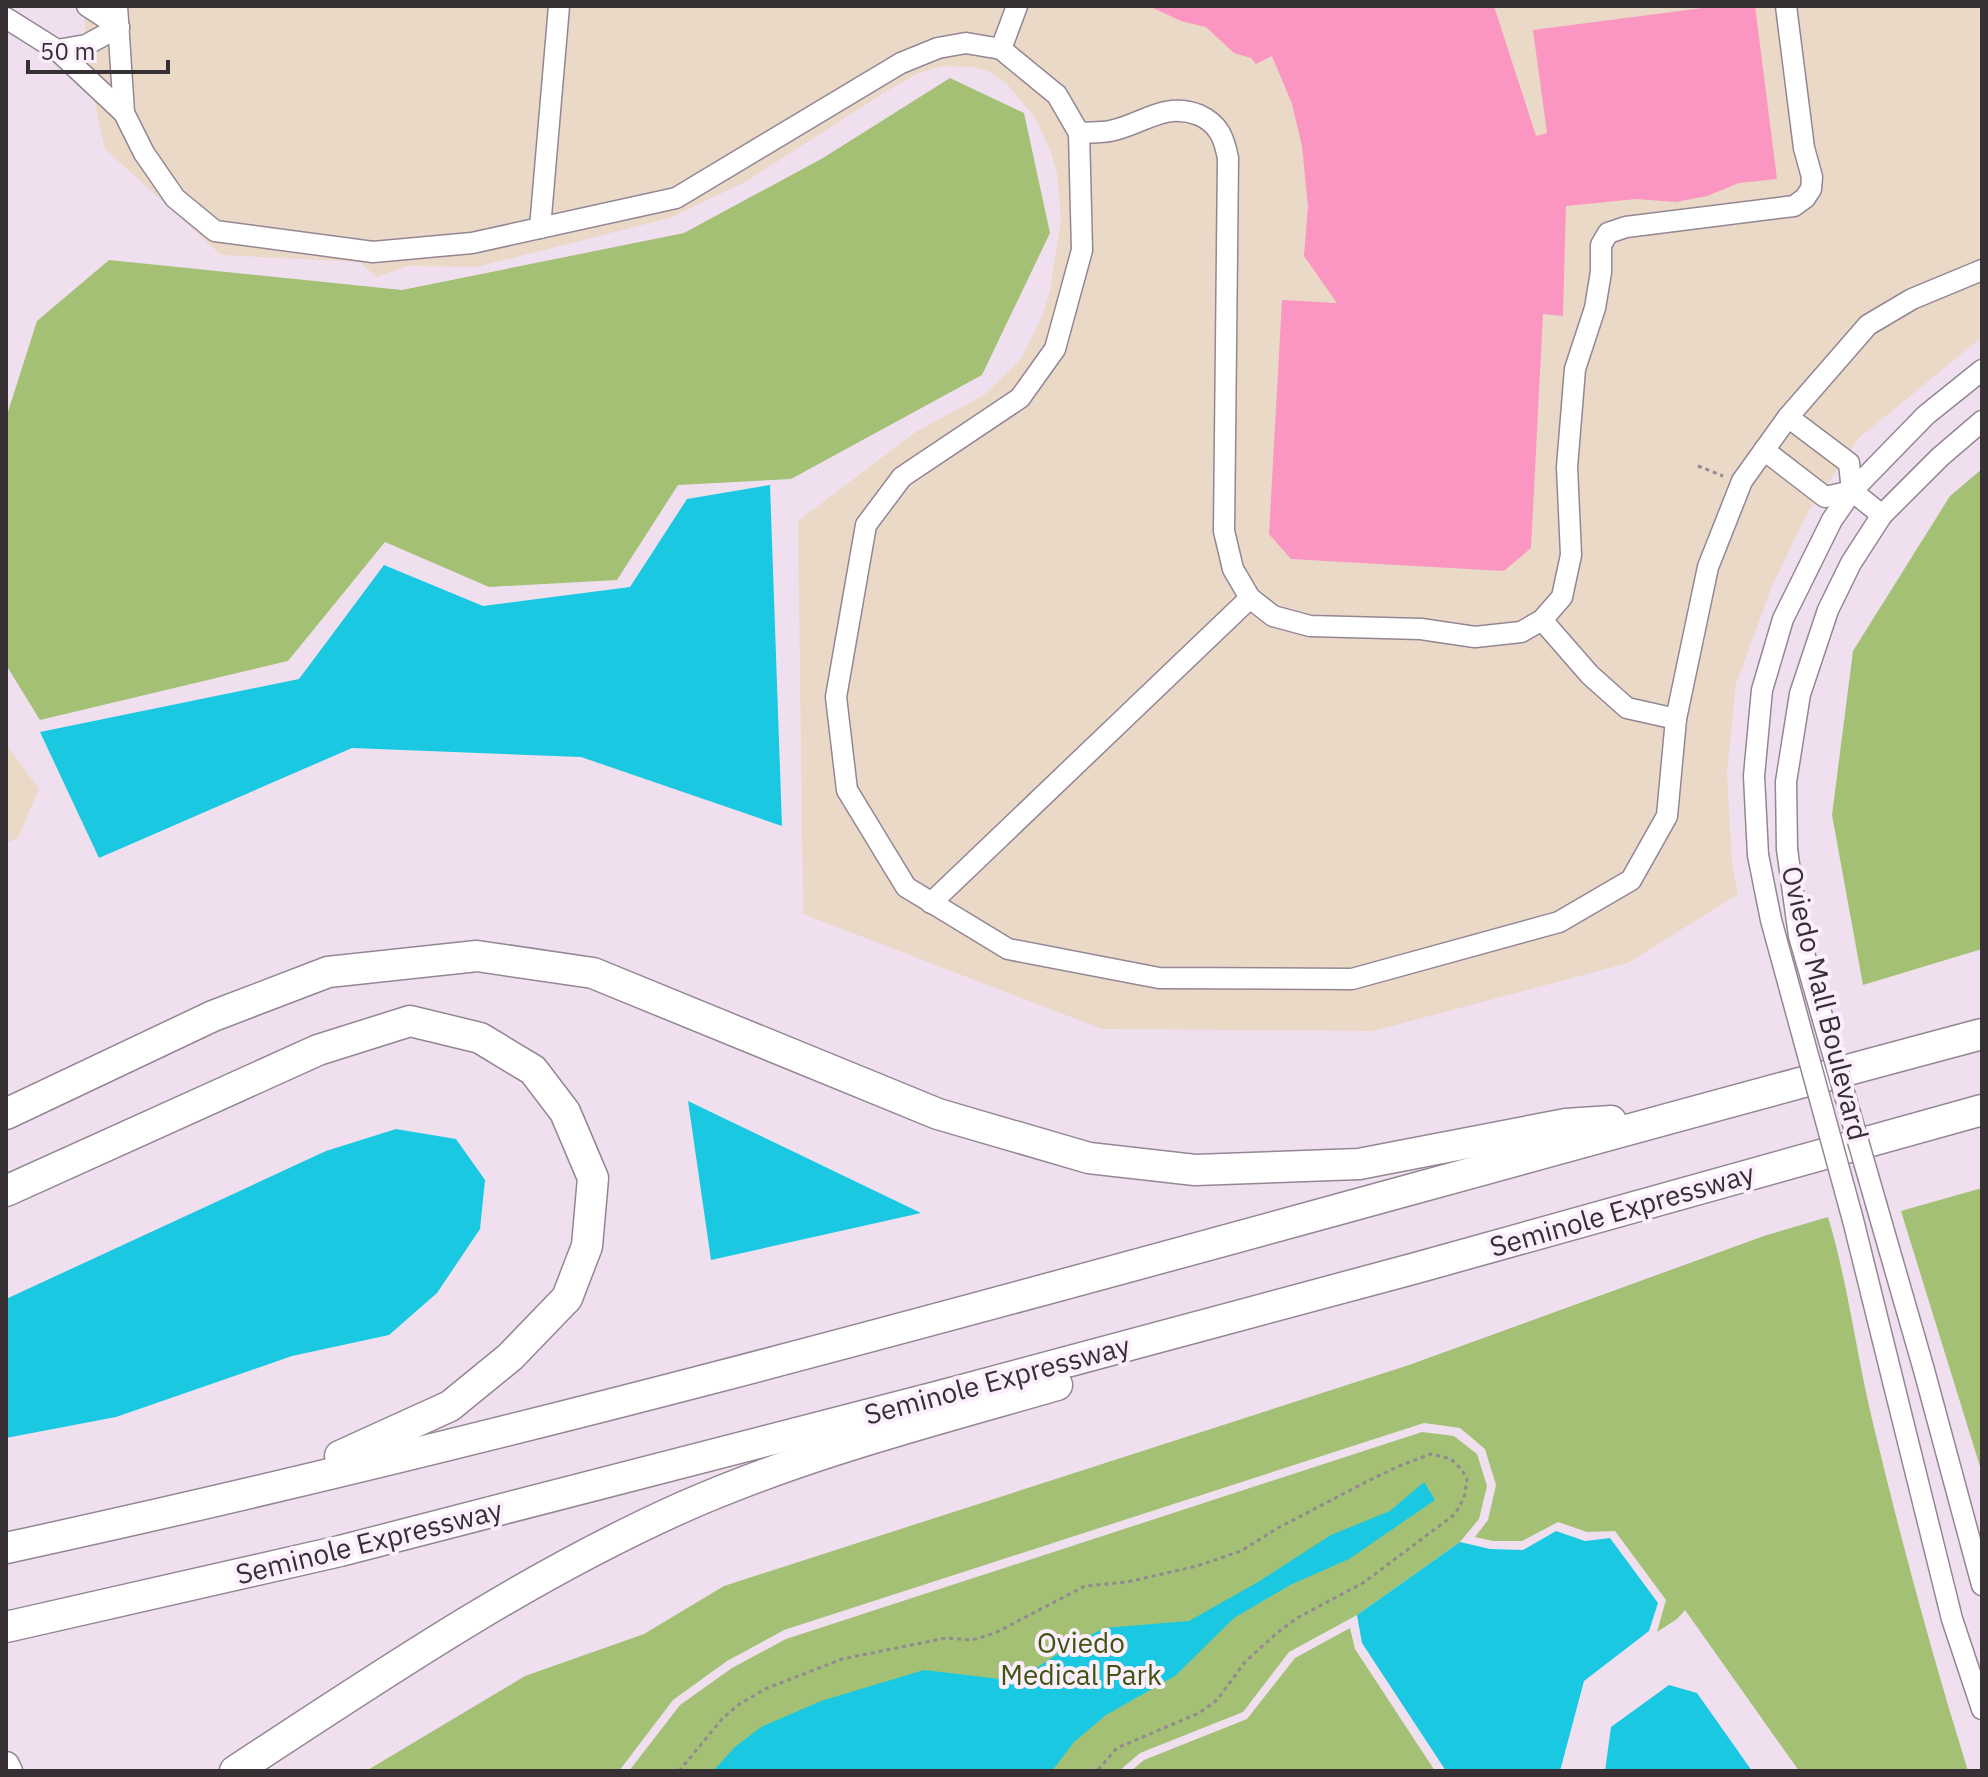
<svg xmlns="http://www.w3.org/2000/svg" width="1988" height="1777" viewBox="0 0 1988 1777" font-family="'IBM Plex Sans',sans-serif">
<rect width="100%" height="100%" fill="#f0e0ef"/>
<!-- commercial -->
<g fill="#ead9c7">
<polygon points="85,6 1982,6 1982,337 1859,438 1808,512 1772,586 1736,684 1727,772 1732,864 1738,894 1628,963 1373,1031 1102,1029 803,914 798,521 917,431 984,395 1021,359 1042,317 1050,290 1061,220 1057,174 1051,152 1035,118 1007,84 990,72 973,67 942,66 919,73 890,89 747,181 670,218 477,267 408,266 376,277 360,262 221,255 105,149 85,60"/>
<polygon points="6,744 39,789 18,838 6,843"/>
</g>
<!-- green -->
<g fill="#a3c075">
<polygon points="950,78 1024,113 1050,233 982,375 791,479 678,485 617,580 489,587 385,542 288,661 40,720 6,665 6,418 37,321 109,260 402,290 684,233 823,158"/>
<polygon points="1982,469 1982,949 1863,985 1832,815 1853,651 1950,496"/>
<polygon points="1982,1188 1982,1473 1901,1211"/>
<path d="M 1828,1217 C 1848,1283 1856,1352 1872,1419 C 1900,1537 1932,1655 1968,1771 L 1799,1771 L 1685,1610 L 1677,1619 L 1657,1632 L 1666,1600 L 1615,1531 L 1587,1532 L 1558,1522 L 1522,1541 L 1493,1541 L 1475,1537 L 1488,1520 L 1496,1485 L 1485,1449 L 1460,1428 L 1424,1423 L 784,1630 L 727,1661 L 673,1700 L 619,1771 L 366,1771 L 525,1676 L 644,1634 L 724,1586 L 1409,1365 L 1764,1236 Z"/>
<polygon points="1422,1432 1454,1436 1477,1454 1487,1486 1479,1519 1460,1542 1357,1615 1289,1652 1243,1712 1140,1753 1119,1771 629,1771 680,1705 732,1668 786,1639"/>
<polygon points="1350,1628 1355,1649 1435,1771 1131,1771 1144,1760 1247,1719 1295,1658"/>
</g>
<!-- water -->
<g fill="#1bc8e1">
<polygon points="770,485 782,826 581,757 352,748 99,858 40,732 299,679 384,565 483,606 630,587 687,499"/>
<polygon points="688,1101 921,1213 711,1260"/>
<polygon points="396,1129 456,1139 485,1180 480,1229 437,1293 389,1335 292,1356 116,1417 6,1438 6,1299 326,1151"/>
<polygon points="1424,1482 1435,1500 1349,1559 1290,1585 1234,1618 1175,1676 1106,1715 1074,1742 1052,1771 713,1771 735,1747 761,1727 821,1701 924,1670 1017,1681 1068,1647 1104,1628 1189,1621 1258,1582 1331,1535 1390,1511"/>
<polygon points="1556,1531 1585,1541 1610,1538 1658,1603 1649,1631 1584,1681 1560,1771 1446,1771 1362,1643 1357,1615 1460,1542 1490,1549 1523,1550"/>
<polygon points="1669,1685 1697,1693 1752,1771 1605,1771 1611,1727"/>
</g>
<!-- building -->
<polygon fill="#fa96c1" points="1149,6 1494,6 1536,136 1547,133 1533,30 1718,6 1755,6 1777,179 1739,183 1707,196 1676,202 1636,199 1566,206 1563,316 1543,314 1531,548 1504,571 1291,559 1269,534 1282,300 1337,303 1304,256 1308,207 1302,146 1292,104 1272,56 1256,64 1251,58 1234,53 1206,27 1181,21"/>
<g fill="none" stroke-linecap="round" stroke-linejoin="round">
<!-- minor casing -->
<g stroke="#948694" stroke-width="23">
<g id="minor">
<polyline points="87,6 119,27"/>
<polyline points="117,6 124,113"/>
<polyline points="6,18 57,50 124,113 144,153 175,198 215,231 373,252 472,243 676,198 901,63 938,48 966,43 1001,49 1057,95 1079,133 1082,250 1055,349 1020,398 902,477 866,525 836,697 847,790 906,887 1008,949 1159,978 1352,979 1559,922 1631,880 1667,816 1676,719 1708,567 1742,481 1788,417 1868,325 1912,299 1982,270"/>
<polyline points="1001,49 1017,6"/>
<polyline points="57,50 86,45 119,27"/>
<path d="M 1079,133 C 1089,132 1100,133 1110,131 C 1142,125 1164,101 1199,115 C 1219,124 1224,138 1228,158 L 1224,531 L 1233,569 L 1250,598 L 1273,616 L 1310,626 L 1421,629 L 1475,637 L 1521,632 L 1542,620 L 1562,597 L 1571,555 L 1567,467 L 1575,369 L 1595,308 L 1601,272 L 1601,245 L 1608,233 L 1626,227 L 1794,206 L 1805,198 L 1811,189 L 1812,177 L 1804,148 L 1786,6"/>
<polyline points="540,228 559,6"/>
<polyline points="1788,417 1849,463 1852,491 1882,515"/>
<polyline points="1764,450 1825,497 1852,491"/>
<polyline points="1542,620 1590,675 1627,708 1676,719"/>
<polyline points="1787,849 1786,782 1800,694 1828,610 1851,563 1882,515 1940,457 1982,421"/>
<polyline points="1758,855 1754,776 1762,690 1783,619 1832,520 1852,491 1926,415 1982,370"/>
<polyline points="931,903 1250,598"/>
<polyline points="1877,1207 1924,1370 1982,1585"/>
<polyline points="1853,1220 1952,1619 1982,1709"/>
</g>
</g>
<!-- major casing -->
<g stroke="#948694" stroke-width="29">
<polyline id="major" points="6,1765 9,1771"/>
</g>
<!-- highway casing -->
<g stroke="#948694" stroke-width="33">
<g id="highway">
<polyline points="6,1114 213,1016 328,972 477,956 593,973 938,1114 1089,1158 1195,1170 1359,1164 1566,1124 1611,1121"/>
<polyline points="6,1191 318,1050 410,1021 480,1038 533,1070 565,1112 593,1178 587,1246 567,1298 510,1357 450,1406 340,1456"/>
<path d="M 6,1548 C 672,1404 1324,1209 1982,1034"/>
<polyline points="6,1627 340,1551 940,1396 1416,1268 1982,1110"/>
<path d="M 235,1771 C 380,1676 524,1578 683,1507 C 803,1454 932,1421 1057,1385"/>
</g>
</g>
<!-- path -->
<g stroke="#948993" stroke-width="3" stroke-dasharray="4 4" stroke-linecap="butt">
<polyline points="1698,466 1723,476"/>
<polyline points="679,1771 722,1719 738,1705 765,1689 842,1659 946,1638 972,1640 995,1633 1085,1586 1127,1582 1197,1566 1241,1551 1276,1529 1364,1483 1399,1466 1431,1454 1451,1459 1462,1470 1467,1479 1464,1498 1455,1514 1363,1583 1297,1618 1277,1633 1245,1662 1217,1700 1199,1713 1117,1748 1097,1771"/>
</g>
<!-- minor -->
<use href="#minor" stroke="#fff" stroke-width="20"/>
<!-- major -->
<use href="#major" stroke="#fff" stroke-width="26"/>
<!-- highway -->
<use href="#highway" stroke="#fff" stroke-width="30"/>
<!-- minor-bridge casing -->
<g stroke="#948694" stroke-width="23" stroke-linecap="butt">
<g id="minor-bridge">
<polyline points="1787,849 1799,936 1877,1207"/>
<polyline points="1758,855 1771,920 1853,1220"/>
</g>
</g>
<!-- minor-bridge -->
<use href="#minor-bridge" stroke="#fff" stroke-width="20"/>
</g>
<g text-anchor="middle" stroke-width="8" stroke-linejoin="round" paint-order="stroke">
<!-- street labels -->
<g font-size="28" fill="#363035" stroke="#fdeefd">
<text transform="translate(1825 1003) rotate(76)" y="10">Oviedo Mall Boulevard</text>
<text transform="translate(1622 1210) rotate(-16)" y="10">Seminole Expressway</text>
<text transform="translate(997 1380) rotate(-15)" y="10">Seminole Expressway</text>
<text transform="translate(369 1542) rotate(-14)" y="10">Seminole Expressway</text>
</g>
<!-- park labels -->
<g font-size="28" fill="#3e5511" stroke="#fdeefd">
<text x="1081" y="1653">Oviedo<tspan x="1081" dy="32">Medical Park</tspan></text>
</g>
</g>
<!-- border -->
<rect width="1988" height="1777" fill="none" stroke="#363035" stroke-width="16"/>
<!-- scale -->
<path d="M28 60v12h140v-12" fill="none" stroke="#363035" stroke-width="4"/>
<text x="40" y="60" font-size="24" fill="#363035" stroke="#fdeefd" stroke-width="6" paint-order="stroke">50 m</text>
</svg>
